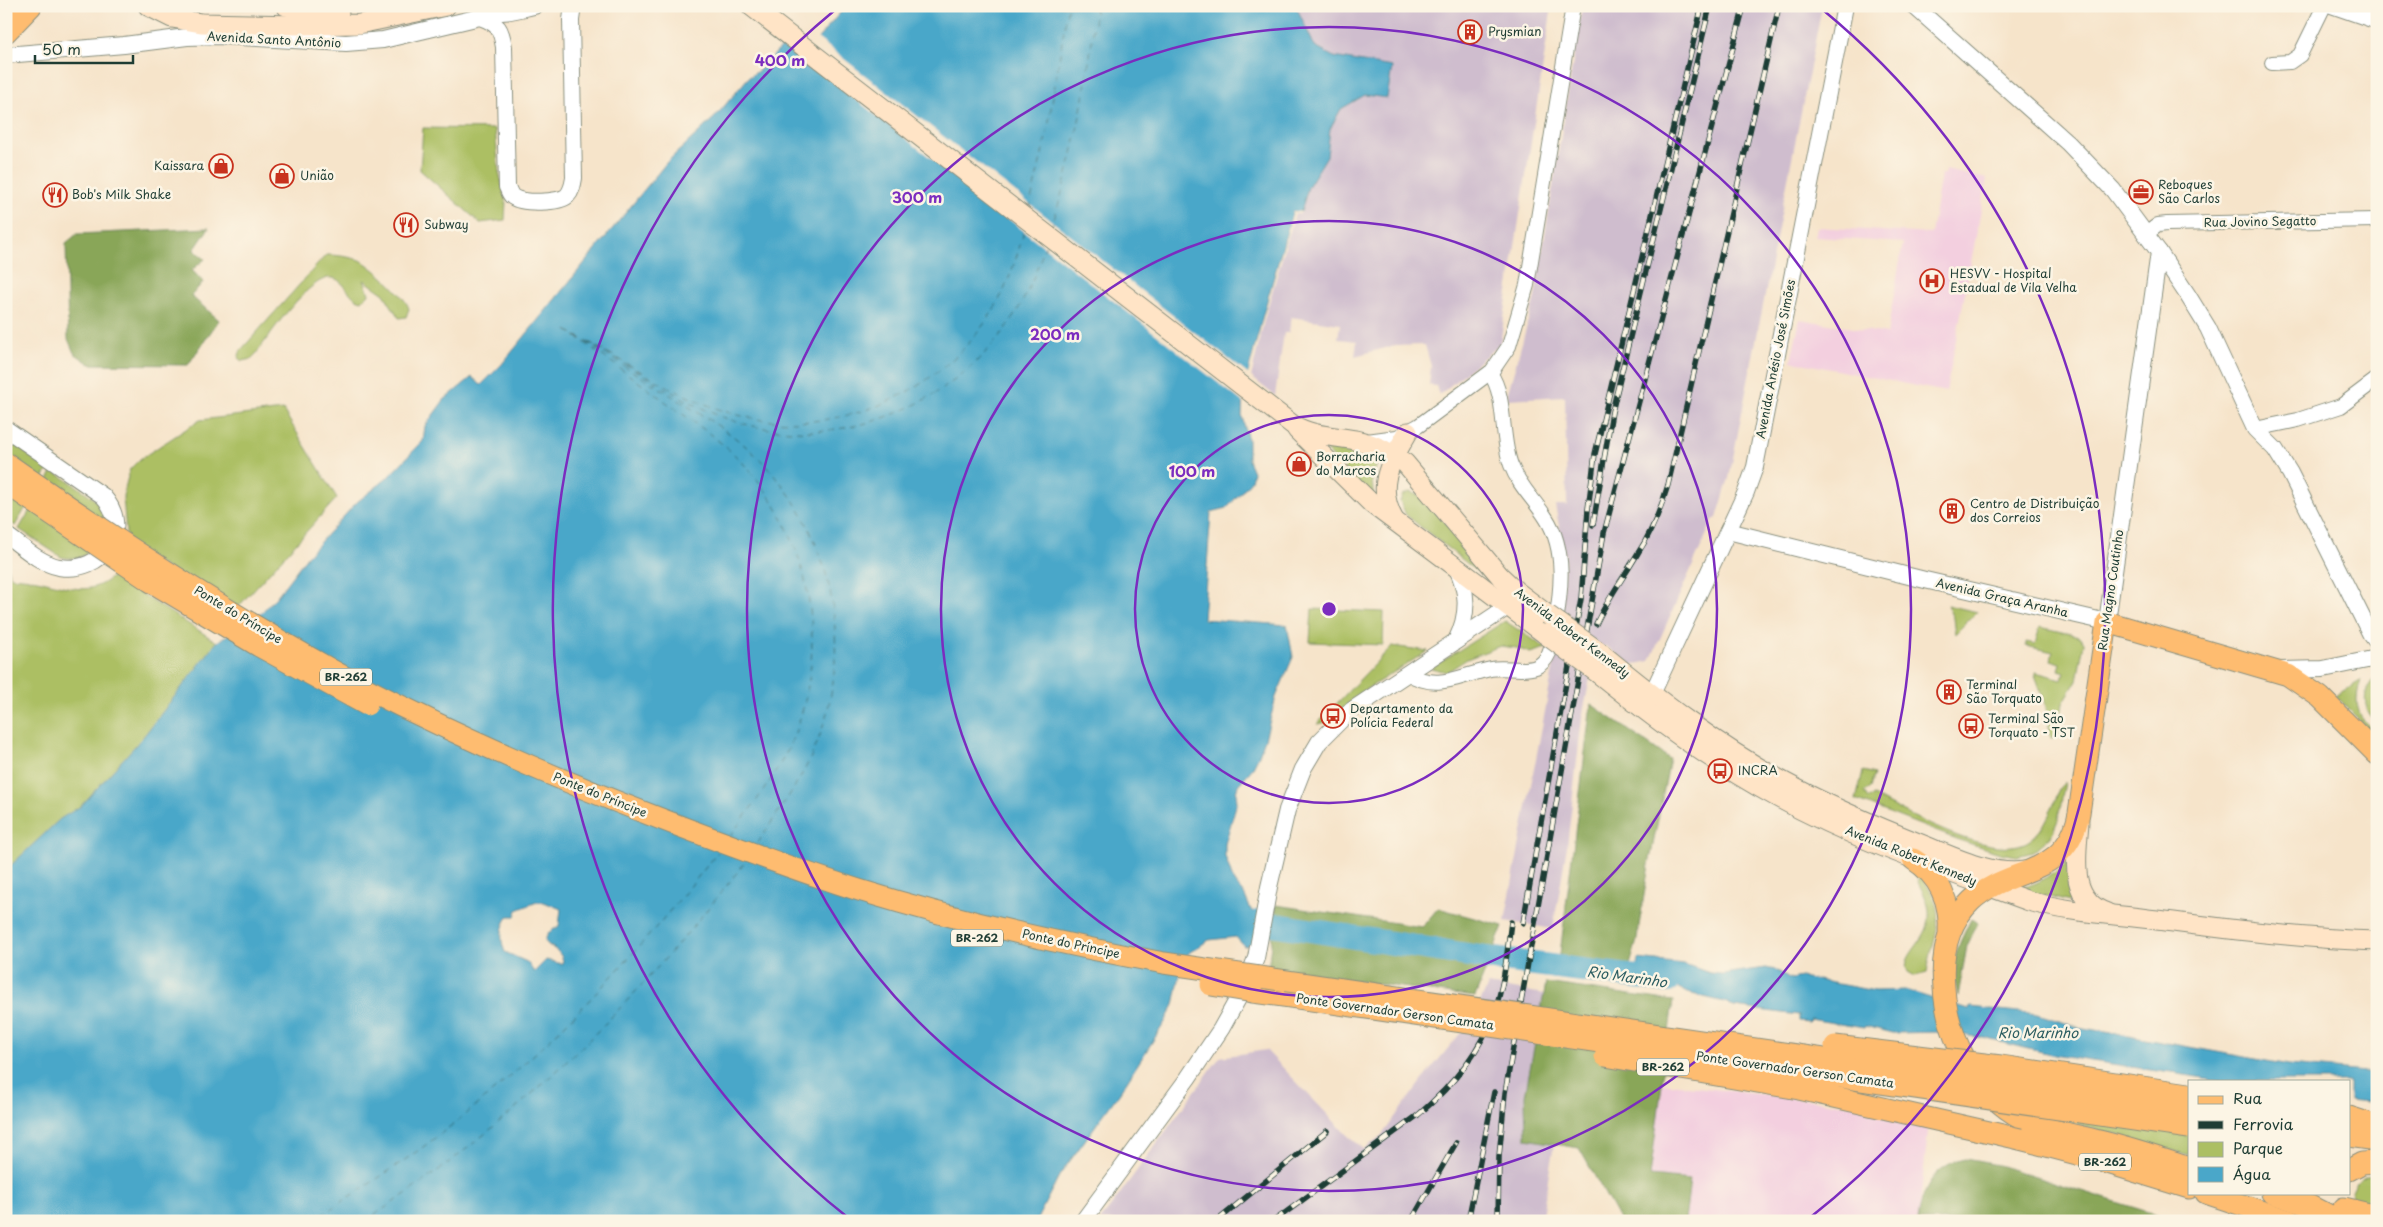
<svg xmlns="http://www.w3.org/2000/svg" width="2383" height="1227" viewBox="0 0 2383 1227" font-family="'Playpen Sans',sans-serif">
<rect width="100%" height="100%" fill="#fcf5e5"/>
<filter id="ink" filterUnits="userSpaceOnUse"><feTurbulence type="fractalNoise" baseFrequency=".02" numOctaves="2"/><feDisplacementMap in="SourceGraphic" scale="10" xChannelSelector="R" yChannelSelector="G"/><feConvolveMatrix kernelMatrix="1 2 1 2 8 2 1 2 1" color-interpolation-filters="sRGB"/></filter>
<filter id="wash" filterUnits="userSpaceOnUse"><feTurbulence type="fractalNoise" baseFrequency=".0096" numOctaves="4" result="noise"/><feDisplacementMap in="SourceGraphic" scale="20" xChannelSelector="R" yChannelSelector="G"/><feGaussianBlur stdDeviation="1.12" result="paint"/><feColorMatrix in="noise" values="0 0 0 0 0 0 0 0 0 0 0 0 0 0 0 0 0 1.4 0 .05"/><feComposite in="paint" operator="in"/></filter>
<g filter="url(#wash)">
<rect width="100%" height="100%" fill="#f6e4ca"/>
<!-- built -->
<g fill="#f3cfdf">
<polygon points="1946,170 1987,179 1946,392 1791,361 1800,319 1887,334 1903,243 1815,237 1817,227 1931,234 1941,174 1945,175"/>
<polygon points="1661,1083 1930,1114 1918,1221 1685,1221 1690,1180 1650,1176"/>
</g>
<!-- industrial -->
<g fill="#cfbdce">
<polygon points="1296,6 1552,6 1500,344 1439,395 1436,386 1429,385 1431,366 1425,345 1393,346 1355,356 1357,341 1338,339 1340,324 1291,317 1289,333 1284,333 1275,396 1249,375 1293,211 1301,212 1308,187 1327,156 1330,129 1341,109 1365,95 1387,98 1392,68 1334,57 1315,47"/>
<polygon points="1582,6 1822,6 1729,478 1717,518 1713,520 1650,661 1631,665 1605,645 1590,678 1582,718 1567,846 1553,929 1505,921 1559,638 1565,557 1555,505 1567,505 1565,396 1508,399 1508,392 1535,297"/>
<polygon points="1488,985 1544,994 1525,1096 1526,1138 1554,1144 1541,1221 1100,1221 1220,1057 1266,1050 1347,1135 1364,1149 1382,1135 1422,1080 1468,1024 1476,1011"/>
</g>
<!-- green -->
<g fill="#acbf63" stroke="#667e4c">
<polygon points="423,128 495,129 499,172 506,200 505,220 480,223 420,170"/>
<path d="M 326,255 C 337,255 352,257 362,261 C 373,267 407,297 409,309 L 406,317 L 399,318 L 384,294 L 364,280 L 369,294 L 362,301 C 349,299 346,281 333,278 C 311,273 268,337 256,354 L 251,359 L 242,361 L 238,358 L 241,350 Z"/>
<polygon points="283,410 337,498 237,608 127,545 123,496 130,469 140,459 200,420"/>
<polygon points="6,438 49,468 15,526 6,519"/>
<polygon points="1320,444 1356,452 1378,461 1372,480 1374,499"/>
<path d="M 53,471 C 69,482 92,493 103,509 C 108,517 104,524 101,531 C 94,551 84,562 61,557 L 19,529 Z"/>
<polygon points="1410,492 1421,497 1545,625 1406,515 1400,501 1403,495"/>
<path d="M 6,564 L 11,577 C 23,578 35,579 46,582 C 72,588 90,596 113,576 L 217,642 L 143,737 L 81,806 L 60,819 L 6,870 Z"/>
<polygon points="1947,605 1977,612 1955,634 1953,618"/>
<polygon points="1312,609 1384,612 1383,645 1310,642"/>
<polygon points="1505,621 1546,648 1530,653 1517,648 1500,646 1467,659 1447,672 1431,668"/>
<polygon points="2040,627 2079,636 2084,643 2077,680 2063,703 2058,737 2051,738 2045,702 2035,675 2035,672 2062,679 2064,672 2059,670 2061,663 2051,660 2053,652 2026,646 2026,642 2035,644"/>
<polygon points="1392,646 1428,651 1362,692 1327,722 1317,724"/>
<path d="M 2377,676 L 2377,722 C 2361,709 2362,689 2377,676 Z"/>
<path d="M 2362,680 C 2352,700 2357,720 2377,732 L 2377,738 L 2336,696 Z"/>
<path d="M 1863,771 L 1874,774 L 1870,788 L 1864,792 L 1868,799 L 1874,796 C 1907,814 1996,864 2030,840 C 2046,829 2053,805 2060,787 L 2065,782 L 2058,820 L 2051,836 L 2033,852 L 2017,856 L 2000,853 L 1956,839 L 1856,800 Z"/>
<path d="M 2072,857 L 2069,889 L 2078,904 L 2017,889 C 2040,884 2057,873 2072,857 Z"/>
<path d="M 1920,876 C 1951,913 1933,933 1927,973 L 1915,976 L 1908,972 C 1899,956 1929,941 1929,917 C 1930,903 1923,893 1917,880 Z"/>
<polygon points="2056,1118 2189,1134 2189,1155"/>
<path d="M 2370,1174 L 2377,1174 L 2377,1207 L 2351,1202 C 2350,1188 2357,1178 2370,1174 Z"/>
</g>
<!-- forest -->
<g fill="#89a659" stroke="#547246">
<polygon points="209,228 194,250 205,259 192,270 203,282 191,296 219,320 188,365 90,364 74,353 68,339 66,243 77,234"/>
<polygon points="1591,704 1670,759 1649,865 1636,944 1628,972 1559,962"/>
<polygon points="1276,905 1422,927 1438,908 1503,926 1475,997 1268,969"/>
<path d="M 1971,919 L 1978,923 L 1967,946 L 1958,996 C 1949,962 1956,950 1971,919 Z"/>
<polygon points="1546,983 1673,1001 1650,1176 1690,1180 1685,1221 1620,1221 1579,1148 1526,1139 1525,1096"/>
<path d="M 1965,1159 L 1998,1165 L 2177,1221 L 1918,1221 C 1921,1191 1933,1165 1965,1159 Z"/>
</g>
<!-- water -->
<g fill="#4aa7c9" stroke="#34727e" fill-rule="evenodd">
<path d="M 846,6 L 1296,6 L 1315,47 L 1334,57 L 1392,67 L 1387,98 L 1365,95 L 1341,109 L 1330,129 L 1327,156 L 1308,187 L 1301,212 L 1293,211 L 1263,315 L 1243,394 L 1242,416 L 1248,440 L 1248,460 L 1253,472 L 1251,481 L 1227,508 L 1211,512 L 1203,619 L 1287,625 L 1293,657 L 1276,697 L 1265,739 L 1259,755 L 1252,769 L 1238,785 L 1236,793 L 1237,802 L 1225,844 L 1225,856 L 1234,882 L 1244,894 L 1251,910 L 1259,916 L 1254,945 L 1244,946 L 1236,937 L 1209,940 L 1190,952 L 1183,960 L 1174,1005 L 1165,1022 L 1120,1092 L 1059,1176 L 1036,1221 L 6,1221 L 6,870 L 60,819 L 81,806 L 143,737 L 217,642 L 262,612 L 277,596 L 308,555 L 357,502 L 385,480 L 423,441 L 425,426 L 444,400 L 472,377 L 481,385 L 502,364 L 667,162 L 715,117 L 748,78 L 766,65 L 788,38 L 814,43 ZM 537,902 L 544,902 L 561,909 L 559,926 L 548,933 L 545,941 C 550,949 558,947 563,960 L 562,964 L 546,960 L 534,972 L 527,962 L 505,952 C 500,940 500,927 509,916 L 515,916 L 517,910 Z"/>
<polygon points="1638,959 1684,964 1710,973 1722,974 1765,968 1776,970 1791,979 1801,977 1875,991 1905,990 1969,1010 1970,1007 2038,1014 2078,1027 2289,1065 2377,1073 2377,1103 2349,1100 2349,1081 2224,1081 2059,1056 1983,1038 1942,1032 1893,1033 1865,1026 1864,1028 1810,1019 1809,1022 1799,1021 1799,1015 1734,1007 1728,1003 1688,993 1671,984 1635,980"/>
</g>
<!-- pier -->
<polygon fill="#f6e4ca" points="788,35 813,40 816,37 1248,374 1293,211 1301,212 1300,214 1295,214 1265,316 1245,404 781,41"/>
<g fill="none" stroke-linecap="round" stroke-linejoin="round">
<!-- river -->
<polyline stroke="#4aa7c9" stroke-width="24" points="1258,922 1487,958 1668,981"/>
<!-- ferry -->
<g stroke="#2c5d61" stroke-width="1" stroke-dasharray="6 5" stroke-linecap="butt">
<polyline points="1029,209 1047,133 1068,6"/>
<path d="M 1051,228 C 1075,157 1088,80 1096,6"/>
<path d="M 575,336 C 607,359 639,382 670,405 C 695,423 720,440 741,461 C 815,538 833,659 786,753 C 771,783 750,809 731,835"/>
<path d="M 589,342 C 635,367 683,400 734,414 C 833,441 941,396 994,309 C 1009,284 1017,256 1025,228"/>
<path d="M 758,843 C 778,811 803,779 817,743 C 857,642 831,521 749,449 C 726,429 699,414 674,397 C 638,375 601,352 565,329 C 594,346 624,363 653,381 C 679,396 705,412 734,421 C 839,453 955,408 1014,316 C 1028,294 1037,269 1046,244"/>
<path d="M 312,1221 C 360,1190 408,1160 452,1125 C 552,1046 639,952 718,852"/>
<path d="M 365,1221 C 514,1126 638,1000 746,861"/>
</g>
</g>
</g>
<g filter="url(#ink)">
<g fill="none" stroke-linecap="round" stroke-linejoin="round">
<!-- minor casing -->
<g stroke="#8a907f" stroke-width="16">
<g id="minor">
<polyline points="2331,6 2377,22"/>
<polyline points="2272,63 2290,62 2300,55 2324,6"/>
<polyline points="2146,234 2158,225 2167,224 2377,220"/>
<polyline points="2255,429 2298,420 2341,406 2377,379"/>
<polyline points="1367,441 1397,437 1418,426 1492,371 1509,346 1527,285 1573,6"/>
<path d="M 1407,673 C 1438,692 1460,675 1491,669 C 1505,666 1522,672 1536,667 C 1551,660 1552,643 1555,628 C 1561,593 1567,550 1546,518 C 1534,499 1519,486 1511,465 C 1500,436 1507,397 1490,373"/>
</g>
</g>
<!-- tertiary casing -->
<g stroke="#8a907f" stroke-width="18">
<g id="tertiary">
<path d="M 480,6 C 499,17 514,10 534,6"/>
<polyline points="1914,6 2068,143 2113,190 2159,252 2187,294 2208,328 2255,429 2275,449 2290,473 2370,633 2377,642"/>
<path d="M 6,55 L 124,45 L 187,37 L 222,36 L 346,43 L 383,40 L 480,17 C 499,24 501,29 504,47 L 507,187 C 509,191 510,195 513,197 C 522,204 559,203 567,196 C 572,191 573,184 574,178 L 571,20 L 573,6"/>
<path d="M 6,429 L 103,496 C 134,531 102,574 59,567 C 39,563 22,546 6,535"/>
<polyline points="1728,531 1925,580 2107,622 2159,252"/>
<path d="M 1455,565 C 1469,591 1469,615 1456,641"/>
<polyline points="2278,670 2323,669 2377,658"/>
<polyline points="1652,694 1746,492 1755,467 1845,6"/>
<polyline points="1083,1221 1188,1078 1221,1029 1245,986 1256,958 1269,887 1287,810 1303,769 1319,742 1349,712 1509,606"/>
</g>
</g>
<!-- secondary casing -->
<g stroke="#8a907f" stroke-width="21">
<g id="secondary">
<polyline points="148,6 172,18 201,23 298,25 359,24 446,6"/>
<polyline points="286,6 320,13 339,13"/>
<path d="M 751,6 L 1293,425 C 1313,437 1338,436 1360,441 C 1378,445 1392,453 1405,463 L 1500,576 L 1515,590 L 1548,615"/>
<polyline points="1297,430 1372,504 1545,634"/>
<path d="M 1394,520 C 1375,485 1390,464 1408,432"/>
<path d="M 1601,653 C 1659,701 1719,747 1784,782 C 1830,807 1878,827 1926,846 C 1956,858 1992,876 2025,871"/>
<path d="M 1599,674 C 1655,719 1713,763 1777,797 C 1857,841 1944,870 2029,901 C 2071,913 2114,914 2157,920 C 2230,929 2303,939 2377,941"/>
<path d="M 2079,822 C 2077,855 2067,899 2107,913"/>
</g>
</g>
<!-- primary casing -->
<g stroke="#8a907f" stroke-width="23">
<g id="primary">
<polyline points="6,32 31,6"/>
<path d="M 1913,859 C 1940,876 1951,903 1949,934"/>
<polyline points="1253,992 1305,999"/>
<polyline points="2349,1117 2377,1126"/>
<polyline points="2349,1136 2377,1140"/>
<polyline points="2020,1139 2085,1156 2189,1188"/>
<path d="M 2189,1168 C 2159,1158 2129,1148 2099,1141 C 2074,1134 2046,1131 2023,1119 C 1977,1095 1947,1038 1944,988 C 1941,956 1947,924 1971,901 C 2009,865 2067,879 2079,813 L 2107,622 L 2288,675 L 2320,697 L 2377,754"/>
<polyline points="2349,1170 2362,1163 2377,1162"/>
<polyline points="2206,1193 2290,1221"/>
<polyline points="2272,1193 2313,1207 2340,1221"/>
<polyline points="2339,1214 2344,1208 2377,1216"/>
</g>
</g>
<!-- minor -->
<use href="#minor" stroke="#fff" stroke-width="14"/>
<!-- tertiary -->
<use href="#tertiary" stroke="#fff" stroke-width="16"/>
<!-- secondary -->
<use href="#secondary" stroke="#ffe4c6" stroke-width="19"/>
<!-- primary -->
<use href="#primary" stroke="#febc70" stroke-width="21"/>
<!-- rail casing -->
<g stroke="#1f3d34" stroke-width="5.5">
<g id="rail">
<polyline points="1593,525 1612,412 1710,6"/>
<path d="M 1596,624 C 1608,598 1624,577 1638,553 C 1652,532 1661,508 1668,485 L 1779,6"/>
<polyline points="1523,923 1581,599 1588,509 1595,454 1702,6"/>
<polyline points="1217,1221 1327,1131"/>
<path d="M 1274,1221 L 1418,1115 C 1451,1087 1480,1053 1494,1012 C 1505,983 1507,951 1511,922"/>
<polyline points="1411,1221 1456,1143"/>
<polyline points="1468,1221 1494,1092"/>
<polyline points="1498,1221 1499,1157 1505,1093 1604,533 1744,6"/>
</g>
</g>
<!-- rail -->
<use href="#rail" stroke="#fcf5e5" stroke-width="4" stroke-dasharray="11" stroke-linecap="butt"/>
<!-- secondary-bridge casing -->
<g stroke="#8a907f" stroke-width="21" stroke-linecap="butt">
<g id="secondary-bridge">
<polyline points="1548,615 1601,653"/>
<polyline points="1545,634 1599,674"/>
</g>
</g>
<!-- primary-bridge casing -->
<g stroke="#8a907f" stroke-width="23" stroke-linecap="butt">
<g id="primary-bridge">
<path d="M 6,463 C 121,544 239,621 363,687 C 460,737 559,780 661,819 C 726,844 792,869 859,890 C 959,921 1061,944 1164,963 L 2189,1112"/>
<polyline points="6,483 150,581 259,646 367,705"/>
<polyline points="1211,985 1253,992"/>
<polyline points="1305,999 2189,1128"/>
<polyline points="1835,1046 2001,1066 2189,1094"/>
<polyline points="1605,1056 1799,1089 2020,1139"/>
</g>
</g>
<!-- secondary-bridge -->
<use href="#secondary-bridge" stroke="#ffe4c6" stroke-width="19"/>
<!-- primary-bridge -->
<use href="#primary-bridge" stroke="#febc70" stroke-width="21"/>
</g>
</g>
<!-- distance rings -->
<g fill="none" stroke="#7b2cbf" stroke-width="2.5">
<circle cx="1329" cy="609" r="194"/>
<circle cx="1329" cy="609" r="388"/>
<circle cx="1329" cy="609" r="582"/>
<path d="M851 1220A776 776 0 0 1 835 10M1823 10A776 776 0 0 1 1807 1220"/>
</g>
<!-- icons -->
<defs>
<g id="building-ring" transform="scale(1.25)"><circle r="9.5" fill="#fcf5e5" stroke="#c8321e" stroke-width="1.5"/><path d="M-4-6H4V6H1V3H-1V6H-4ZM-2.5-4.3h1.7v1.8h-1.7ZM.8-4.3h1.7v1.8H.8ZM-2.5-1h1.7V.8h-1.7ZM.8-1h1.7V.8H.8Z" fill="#c8321e"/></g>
<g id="shop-ring" transform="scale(1.25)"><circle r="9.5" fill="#fcf5e5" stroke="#c8321e" stroke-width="1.5"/><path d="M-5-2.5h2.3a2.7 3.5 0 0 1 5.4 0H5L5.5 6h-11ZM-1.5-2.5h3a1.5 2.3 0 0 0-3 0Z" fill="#c8321e"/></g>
<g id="office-ring" transform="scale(1.25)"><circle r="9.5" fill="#fcf5e5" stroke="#c8321e" stroke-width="1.5"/><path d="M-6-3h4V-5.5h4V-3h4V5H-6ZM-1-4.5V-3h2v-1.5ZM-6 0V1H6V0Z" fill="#c8321e"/></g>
<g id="restaurant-ring" transform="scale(1.25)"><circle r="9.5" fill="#fcf5e5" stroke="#c8321e" stroke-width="1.5"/><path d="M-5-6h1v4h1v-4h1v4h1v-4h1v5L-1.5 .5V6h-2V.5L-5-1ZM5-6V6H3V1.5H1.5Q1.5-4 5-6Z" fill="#c8321e"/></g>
<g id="hospital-ring" transform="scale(1.25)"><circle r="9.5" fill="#fcf5e5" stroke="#c8321e" stroke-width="1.5"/><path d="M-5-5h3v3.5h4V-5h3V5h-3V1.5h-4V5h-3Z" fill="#c8321e"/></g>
<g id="bus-ring" transform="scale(1.25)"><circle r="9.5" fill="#fcf5e5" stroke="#c8321e" stroke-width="1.5"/><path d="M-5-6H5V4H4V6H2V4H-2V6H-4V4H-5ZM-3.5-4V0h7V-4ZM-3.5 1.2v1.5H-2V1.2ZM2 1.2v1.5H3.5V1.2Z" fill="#c8321e"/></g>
</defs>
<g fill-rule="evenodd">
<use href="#building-ring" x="1470" y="32"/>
<use href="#shop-ring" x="221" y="166"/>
<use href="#shop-ring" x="282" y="176"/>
<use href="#office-ring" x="2141" y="192"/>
<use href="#restaurant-ring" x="55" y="195"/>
<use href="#restaurant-ring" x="406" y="225"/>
<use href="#hospital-ring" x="1932" y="281"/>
<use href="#shop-ring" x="1299" y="464"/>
<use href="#building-ring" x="1952" y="511"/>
<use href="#building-ring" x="1949" y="692"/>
<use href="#bus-ring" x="1333" y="716"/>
<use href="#bus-ring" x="1971" y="726"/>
<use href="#bus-ring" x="1720" y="771"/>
</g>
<g text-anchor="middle" stroke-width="5" stroke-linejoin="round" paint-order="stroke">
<!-- shield labels -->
<g fill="#fcf5e5" stroke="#617469" stroke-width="1">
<rect x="320" y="668.5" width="52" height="17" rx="4"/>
<rect x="951" y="929.5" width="52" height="17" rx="4"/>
<rect x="1637" y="1058.5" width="52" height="17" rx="4"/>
<rect x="2079" y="1153.5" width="52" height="17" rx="4"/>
</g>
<g font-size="11" font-weight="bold" fill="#1f3d34">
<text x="346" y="681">BR-262</text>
<text x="977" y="942">BR-262</text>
<text x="1663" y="1071">BR-262</text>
<text x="2105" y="1166">BR-262</text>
</g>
<!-- poi labels -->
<g font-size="12" fill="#1f3d34" stroke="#fcf5e5" text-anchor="start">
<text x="1488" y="36">Prysmian</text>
<text x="204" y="170" text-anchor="end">Kaissara</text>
<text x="300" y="180">União</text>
<text x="2158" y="189">Reboques<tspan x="2158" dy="14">São Carlos</tspan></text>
<text x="72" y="199">Bob's Milk Shake</text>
<text x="424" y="229">Subway</text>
<text x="1950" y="278">HESVV - Hospital<tspan x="1950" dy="14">Estadual de Vila Velha</tspan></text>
<text x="1316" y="461">Borracharia<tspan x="1316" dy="14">do Marcos</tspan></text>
<text x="1970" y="508">Centro de Distribuição<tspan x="1970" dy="14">dos Correios</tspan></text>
<text x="1966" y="689">Terminal<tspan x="1966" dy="14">São Torquato</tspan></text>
<text x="1350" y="713">Departamento da<tspan x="1350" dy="14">Polícia Federal</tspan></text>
<text x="1988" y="723">Terminal São<tspan x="1988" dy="14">Torquato - TST</tspan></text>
<text x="1738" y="775">INCRA</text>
</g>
<!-- street labels -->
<g font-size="12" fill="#1f3d34" stroke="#fcf5e5">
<text transform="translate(274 40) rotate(3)" y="4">Avenida Santo Antônio</text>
<text transform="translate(2260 222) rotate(-1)" y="4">Rua Jovino Segatto</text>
<text transform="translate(1776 359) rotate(-79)" y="4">Avenida Anésio José Simões</text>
<text transform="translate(2111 590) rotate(-82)" y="4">Rua Magno Coutinho</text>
<text transform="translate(2002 598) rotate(13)" y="4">Avenida Graça Aranha</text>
<text transform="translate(238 615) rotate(31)" y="4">Ponte do Príncipe</text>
<text transform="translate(1572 633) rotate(37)" y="4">Avenida Robert Kennedy</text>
<text transform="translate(600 795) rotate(22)" y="4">Ponte do Príncipe</text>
<text transform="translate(1911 856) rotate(22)" y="4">Avenida Robert Kennedy</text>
<text transform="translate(1071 944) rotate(12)" y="4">Ponte do Príncipe</text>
<text transform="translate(1395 1012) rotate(8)" y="4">Ponte Governador Gerson Camata</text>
<text transform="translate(1795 1070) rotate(8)" y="4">Ponte Governador Gerson Camata</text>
</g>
<!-- water labels -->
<g font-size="14" font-style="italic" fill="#2c5d61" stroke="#fcf5e5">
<text transform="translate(1627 977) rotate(8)" y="5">Rio Marinho</text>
<text x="2038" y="1038">Rio Marinho</text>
</g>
</g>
<circle cx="1329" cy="609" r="8" fill="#7b2cbf" stroke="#fcf5e5" stroke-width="2.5"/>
<g font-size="15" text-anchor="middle" font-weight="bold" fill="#7b2cbf" stroke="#fcf5e5" stroke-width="5" stroke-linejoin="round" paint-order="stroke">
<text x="780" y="66">400 m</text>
<text x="917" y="203">300 m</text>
<text x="1055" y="340">200 m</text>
<text x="1192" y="477">100 m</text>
</g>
<!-- margin -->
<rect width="2383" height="1227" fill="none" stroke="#fcf5e5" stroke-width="25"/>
<!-- legend -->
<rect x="2188" y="1080" width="162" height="115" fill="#fcf5e5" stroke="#a4ab9e"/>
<rect x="2198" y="1096" width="25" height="8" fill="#febc70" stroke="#a4ab9e"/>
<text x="2233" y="1104" font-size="15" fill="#1f3d34">Rua</text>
<rect x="2198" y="1121" width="25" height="8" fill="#1f3d34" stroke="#a4ab9e"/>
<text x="2233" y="1130" font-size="15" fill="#1f3d34">Ferrovia</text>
<rect x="2198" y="1142" width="25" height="15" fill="#acbf63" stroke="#a4ab9e"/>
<text x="2233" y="1154" font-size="15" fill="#1f3d34">Parque</text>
<rect x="2198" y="1167" width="25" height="15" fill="#4aa7c9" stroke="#a4ab9e"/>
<text x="2233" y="1180" font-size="15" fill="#1f3d34">Água</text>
<!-- scale -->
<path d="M35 55v8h98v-8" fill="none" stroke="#1f3d34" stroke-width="2.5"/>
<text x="42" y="55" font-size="15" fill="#1f3d34" stroke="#fcf5e5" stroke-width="4" paint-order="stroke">50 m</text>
</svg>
